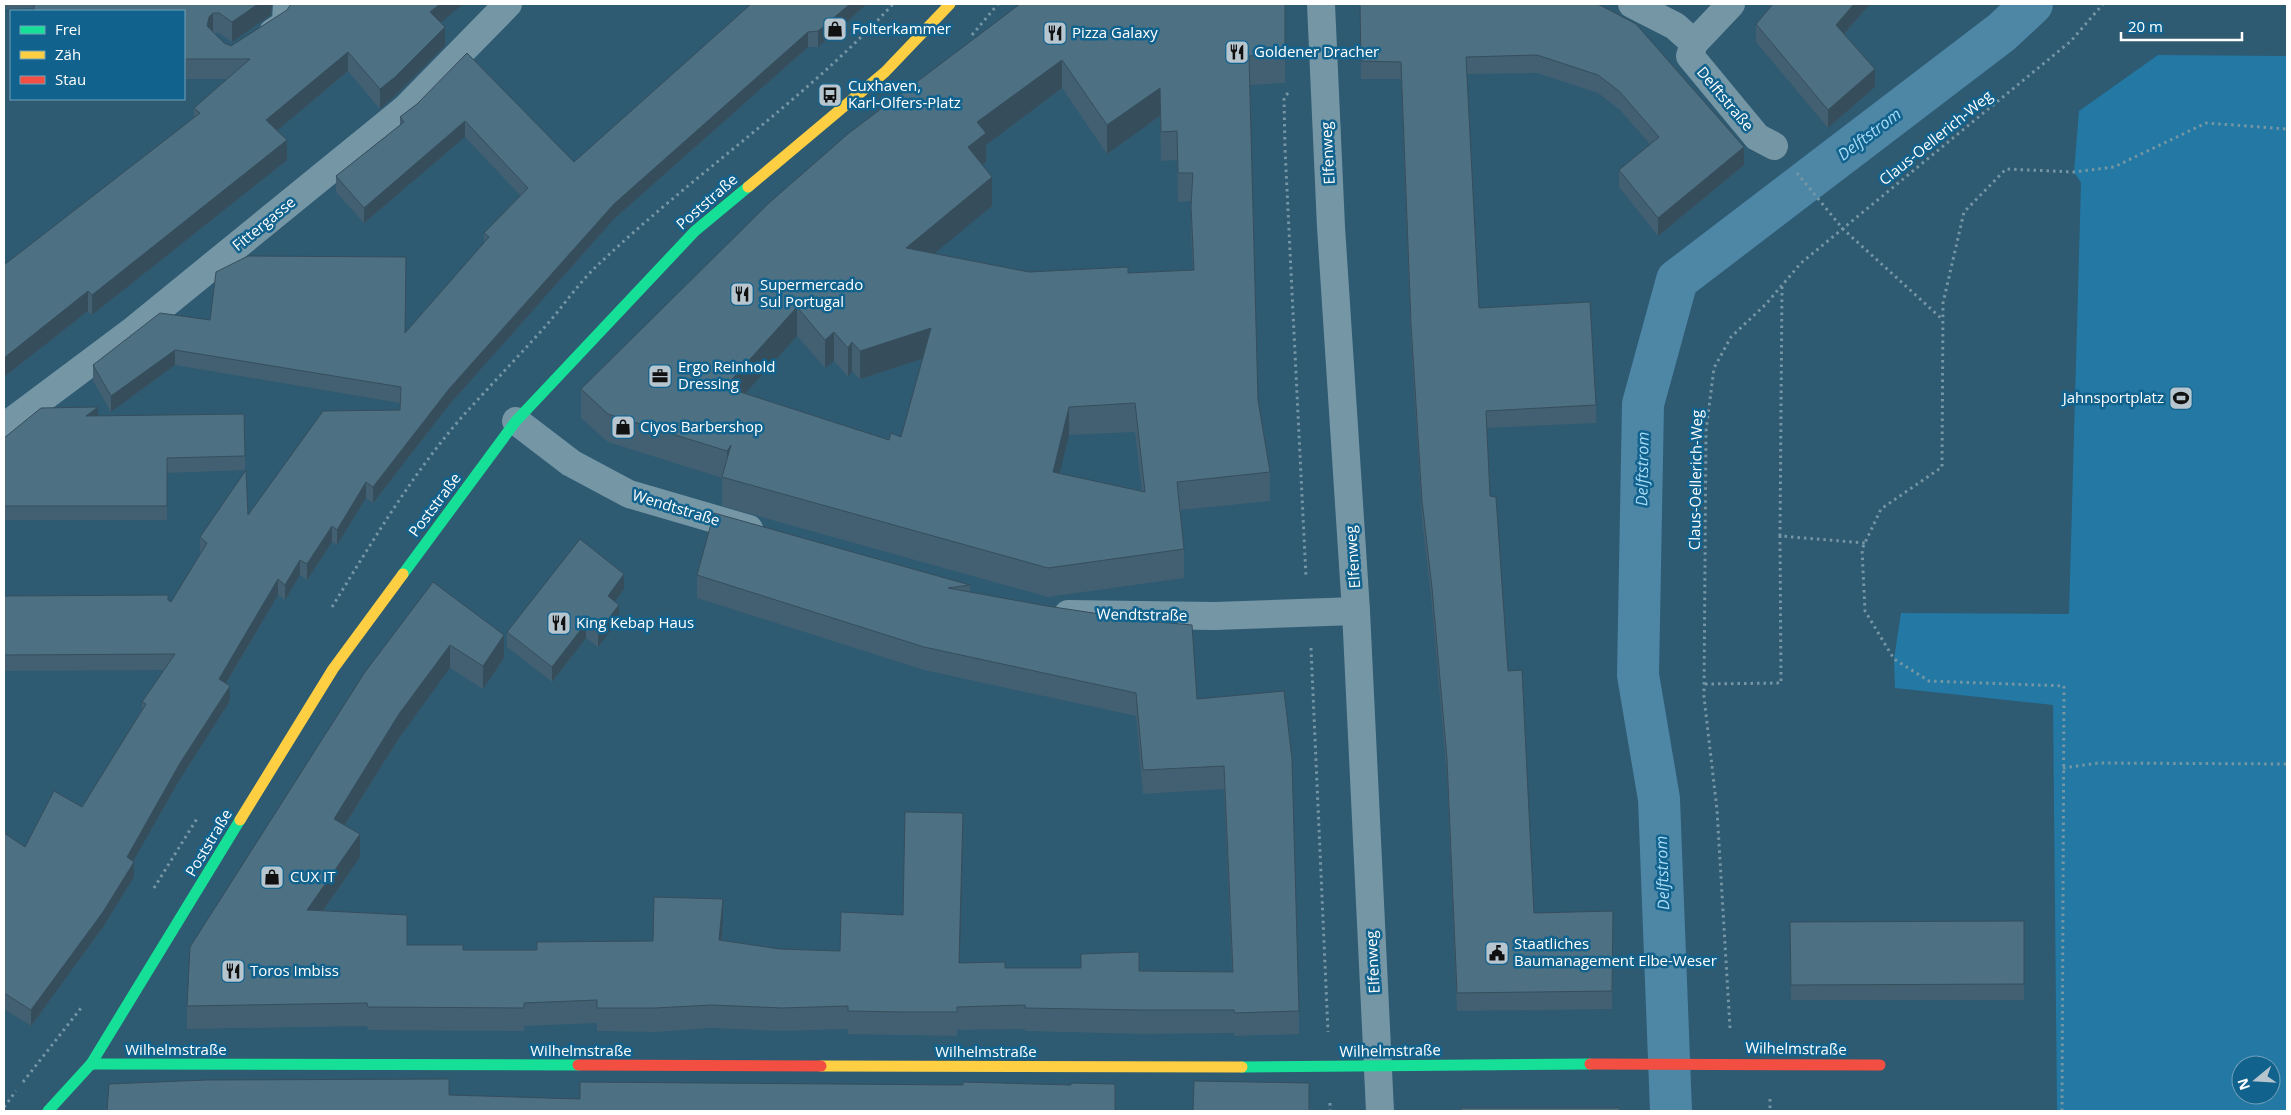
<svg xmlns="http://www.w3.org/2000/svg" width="2291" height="1115" viewBox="0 0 2291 1115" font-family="'Open Sans',sans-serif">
<rect width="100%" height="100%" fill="#2e5a72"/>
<!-- green -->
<path fill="#2378a4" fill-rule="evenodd" d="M 2158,55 L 2287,56 L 2287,1111 L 2057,1111 L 2053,705 L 1895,688 L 1894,659 L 1901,613 L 2069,614 L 2081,183 L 2074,172 L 2079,111 ZM 2241,1065 L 2271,1065 L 2271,1095 L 2241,1095 Z"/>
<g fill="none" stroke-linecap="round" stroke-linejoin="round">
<!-- canal -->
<polyline stroke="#4e86a5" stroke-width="42" points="1671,1111 1659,799 1638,675 1643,404 1677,280 2002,32 2032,4"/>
<!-- path -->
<g stroke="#7596a5" stroke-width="3" stroke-dasharray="2.5 4" stroke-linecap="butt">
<polyline points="972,35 998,4"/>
<polyline points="1288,93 1284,98 1285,149 1306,577"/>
<polyline points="1797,173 1843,229 1942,319"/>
<polyline points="1780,536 1782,287"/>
<path d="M 332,607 C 372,542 411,476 461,418 C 488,388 516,359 543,329 C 562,308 579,282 600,263 C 695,173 805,100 893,4"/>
<polyline points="1311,648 1328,1032"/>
<polyline points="1705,684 1781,683 1780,536 1865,543"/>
<polyline points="2063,768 2098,763 2287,764"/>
<polyline points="154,888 198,817"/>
<polyline points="1730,1028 1717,810 1704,697 1706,431 1714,368 1731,337 1766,304 1801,263 2071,41 2103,4"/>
<polyline points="23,1082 81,1008"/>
<polyline points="1770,1099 1770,1111"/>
<polyline points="1330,1103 1330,1111"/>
<polyline points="4,1107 16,1091"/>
<polyline points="2062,1111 2064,686 1929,681 1894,659 1865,611 1862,549 1881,509 1942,467 1943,303 1964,212 2006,169 2074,172 2114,167 2206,123 2287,129"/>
</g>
<!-- lane -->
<polyline stroke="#7596a5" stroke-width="18" points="269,29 281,21 282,4"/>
<!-- street -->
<g stroke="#7596a5" stroke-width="28">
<polyline points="1321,4 1331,227 1356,611 1380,1111"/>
<polyline points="1632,4 1675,26 1694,43"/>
<polyline points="1731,4 1694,43 1690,56 1757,137 1774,146"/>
<polyline points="516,421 571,463 629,494 749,529"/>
<polyline points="4,427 131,332 406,108 508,4"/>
<polyline points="1068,614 1215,616 1356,611"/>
</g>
<!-- fast -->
<g stroke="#16e098" stroke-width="11">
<polyline points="403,574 516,421 695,231 748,187"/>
<polyline points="91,1064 578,1065"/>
<polyline points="1242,1067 1590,1064"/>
<polyline points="48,1111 91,1064 240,820"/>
</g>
<!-- slow -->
<g stroke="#ffcf43" stroke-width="11">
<polyline points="748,187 885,72 950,4"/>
<polyline points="240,820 333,669 403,574"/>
<polyline points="821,1066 1242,1067"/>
</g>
<!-- jam -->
<g stroke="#f24e42" stroke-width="11">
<polyline points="1590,1064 1880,1065"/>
<polyline points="578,1065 821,1066"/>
</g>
</g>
<!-- wall -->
<g fill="#426071" fill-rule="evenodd">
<polygon points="4,4 272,4 271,15 232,42 219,33 214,33 224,43 231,46 441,23 445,46 395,96 380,109 348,71 277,131 287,160 92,315 88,311 4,377 4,265 194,118 194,108 227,79 184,79 184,11 33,11 33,8 4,9"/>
<polygon points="751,4 867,4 818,47 808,47 614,219 449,405 373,503 366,498 337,545 332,542 307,580 300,575 285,600 278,595 226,684 230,701 180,779 133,861 134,877 103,927 31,1026 4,1009 4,833 25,847 82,807 142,709 142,702 165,670 4,671 4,596 168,600 171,602 201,553 200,553 200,537 248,515 400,410 400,403 175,365 111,412 93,381 93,365 210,320 406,332 484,243 484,233 521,196 465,137 364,223 336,192 336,176 400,125 400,117 417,104 574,162"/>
<path d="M 1020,4 L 1285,4 L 1285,83 L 1250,85 L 1258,400 L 1270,472 L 1270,501 L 1180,510 L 1184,549 L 1184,578 L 1048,597 L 722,506 L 722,478 L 608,442 L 581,418 L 581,389 ZM 1062,88 L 1107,154 L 1160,116 L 1161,161 L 1177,160 L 1178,202 L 1191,201 L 1191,234 L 1193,270 L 1128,273 L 1029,272 L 934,253 L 992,206 L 982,165 L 986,162 L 986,145 ZM 797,336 L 825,368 L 834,361 L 848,377 L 852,371 L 860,379 L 922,359 L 901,437 L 889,440 L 745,394 ZM 1135,432 L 1142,491 L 1059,474 L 1069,435 Z"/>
<polygon points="1360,4 1592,4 1744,165 1658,236 1619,187 1619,170 1650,144 1619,109 1598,93 1537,73 1467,74 1479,308 1596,405 1596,423 1486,428 1490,496 1534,913 1613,911 1612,1009 1457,1011 1447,777 1432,606 1422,519 1411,342 1401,79 1361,79"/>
<polygon points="1870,4 1844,34 1875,87 1828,128 1756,42 1756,24"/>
<polygon points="98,416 245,456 245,470 167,473 167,520 4,520 4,438"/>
<polygon points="697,575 970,585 970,592 1197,699 1284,691 1299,1011 1299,1034 1234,1036 1234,1033 1142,1034 1025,1031 1025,1029 957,1030 957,1036 901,1035 848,1034 848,1029 782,1031 712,1028 655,1032 597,1031 597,1023 524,1026 524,1031 368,1030 367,1026 187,1029 187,1006 433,582 504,658 483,689 450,668 399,738 345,825 360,857 323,911 407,945 463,950 537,950 653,941 723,922 722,940 780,949 840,951 903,915 963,836 959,963 1005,968 1232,972 1224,789 1143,794 1136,716 924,670 697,598"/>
<polygon points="624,589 615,601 619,620 598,647 586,638 552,682 507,647 507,632"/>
<polygon points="2024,921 2024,1000 1791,1000 1790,922"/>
</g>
<!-- shaded-wall -->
<g fill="#364e5c">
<polygon points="258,4 272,4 271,15 232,42 232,22"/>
<polygon points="440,4 463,4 430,32 430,12"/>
<polygon points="850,4 867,4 818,47 818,31"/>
<polygon points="1854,4 1870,4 1836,43 1836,25"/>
<polygon points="213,13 213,33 207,26 209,17"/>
<polygon points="445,27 445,46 395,96 380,109 380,89"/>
<polygon points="808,32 808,47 614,219 449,405 373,503 373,487 449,389 614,204"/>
<polygon points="348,52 348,71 266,140 266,120"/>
<polygon points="1062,60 1062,88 986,145 986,162 968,176 968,147 977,122"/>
<polygon points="1875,69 1875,87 1828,128 1828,110"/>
<polygon points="1160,88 1160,116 1107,154 1107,125"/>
<polygon points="465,121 465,137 364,223 364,208"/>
<polygon points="287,140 287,160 92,315 92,295"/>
<polygon points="1744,147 1744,165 1658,236 1658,218"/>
<polygon points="992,177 992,206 906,277 906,248"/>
<polygon points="88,291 88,311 4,377 4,358"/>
<polygon points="797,307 797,336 725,416 725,387"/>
<polygon points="931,328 931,356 860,379 860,351"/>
<polygon points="834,332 834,361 825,368 825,340"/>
<polygon points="852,342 852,371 848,377 848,348"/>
<polygon points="175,350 175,365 111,412 111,396"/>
<polygon points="98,407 98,422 86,416"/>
<polygon points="1069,407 1069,435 1053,501 1053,472"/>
<polygon points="731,445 731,474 727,480 727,451"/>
<polygon points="366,482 366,498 337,545 337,530"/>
<polygon points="332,526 332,542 307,580 307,564"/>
<polygon points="300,560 300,575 285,600 285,585"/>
<polygon points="624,574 624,589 608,611 608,596"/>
<polygon points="278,579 278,595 219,695 219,679"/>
<polygon points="619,605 619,620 598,647 598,632"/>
<polygon points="586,623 586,638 552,682 552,667"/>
<polygon points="504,635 504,658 483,689 483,666"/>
<polygon points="450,645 450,668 399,738 334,842 334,819 399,714"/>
<polygon points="230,686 230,701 180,779 127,872 127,857 180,763"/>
<polygon points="963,813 963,836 959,986 959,963"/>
<polygon points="360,834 360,857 307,934 307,910"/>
<polygon points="134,862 134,877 103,927 31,1026 31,1010"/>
<polygon points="723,899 723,922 719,963 719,940"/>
</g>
<!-- building -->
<g fill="#4d7083" stroke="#364e5c" fill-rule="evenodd">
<polygon points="34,4 258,4 232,22 219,13 213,13 209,17 207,26 224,43 231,46 287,10 291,4 440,4 430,12 445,27 395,77 380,89 348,52 266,120 287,140 92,295 88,291 4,358 4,265 200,113 194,108 250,59 184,59 184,11 34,11"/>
<polygon points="751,4 850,4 818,31 808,32 614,204 449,389 373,487 366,482 337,530 332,526 307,564 300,560 285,585 278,579 219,679 230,686 180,763 127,857 134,862 103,912 31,1010 4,993 4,833 25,847 54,791 82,807 146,704 142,702 175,654 4,655 4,596 168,595 168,600 171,602 207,543 200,537 246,470 248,515 323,411 400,410 401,387 175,350 111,396 93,365 160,313 210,320 216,272 248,256 406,257 405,333 489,237 484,233 528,188 465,121 364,208 336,176 404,122 400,117 417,104 467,53 574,162"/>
<path d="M 1020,4 L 1285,4 L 1285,54 L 1249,56 L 1258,400 L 1270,472 L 1177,482 L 1184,549 L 1048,568 L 722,477 L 731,445 L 727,451 L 608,414 L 581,389 L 769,203 L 849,133 ZM 1062,60 L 1107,125 L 1160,88 L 1161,132 L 1177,131 L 1178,173 L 1193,173 L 1191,206 L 1194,270 L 1128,273 L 1128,267 L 1029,272 L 906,248 L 992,177 L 968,147 L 986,133 L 977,122 ZM 797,307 L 825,340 L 834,332 L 848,348 L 852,342 L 860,351 L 931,328 L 901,437 L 891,433 L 889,440 L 725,387 ZM 1135,403 L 1145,492 L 1053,472 L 1069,407 Z"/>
<polygon points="1360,4 1592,4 1600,5 1636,24 1744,147 1658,218 1619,170 1659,137 1619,91 1598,75 1537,55 1466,57 1479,308 1590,302 1596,405 1486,411 1490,496 1496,497 1508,671 1522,670 1534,913 1613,911 1612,991 1457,993 1447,759 1432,588 1422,501 1411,324 1401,62 1361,61"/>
<polygon points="1773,4 1854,4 1836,25 1875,69 1828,110 1756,24"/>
<polygon points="98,407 86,416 244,414 245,456 167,458 167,506 4,506 4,438 41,408"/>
<polygon points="714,513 970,585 948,588 1047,606 1146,621 1192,625 1197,699 1284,691 1292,759 1299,1011 1234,1013 1234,1010 1142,1010 1025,1008 1025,1005 957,1007 957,1012 901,1012 848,1011 848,1006 782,1008 712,1005 655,1008 597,1008 597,1000 524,1003 524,1008 368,1007 367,1003 187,1006 190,947 365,672 433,582 504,635 483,666 450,645 399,714 334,819 360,834 307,910 407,915 407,945 463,945 463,950 537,950 537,942 653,941 654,897 723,899 719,940 780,949 840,951 841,912 903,915 905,812 963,813 959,963 1005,962 1005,968 1081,968 1081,954 1139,952 1139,971 1233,972 1224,766 1143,770 1136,693 924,647 697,575"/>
<polygon points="580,539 624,574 608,596 619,605 598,632 586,623 552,667 507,632"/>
<polygon points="2024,921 2024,984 1791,985 1790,922"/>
<polygon points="449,1079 449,1095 580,1099 580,1082 963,1085 963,1082 1071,1085 1071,1083 1115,1084 1115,1111 107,1111 109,1084 206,1080"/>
<polygon points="1194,1081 1309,1083 1309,1111 1193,1111"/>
<rect x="1461" y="1108" width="159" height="3"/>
</g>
<!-- icons -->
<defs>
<g id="shop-square" transform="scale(1.25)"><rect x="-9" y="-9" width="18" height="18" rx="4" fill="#b6c5ce" stroke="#12628e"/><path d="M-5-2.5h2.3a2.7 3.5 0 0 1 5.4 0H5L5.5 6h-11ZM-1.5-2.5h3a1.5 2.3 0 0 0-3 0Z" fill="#111"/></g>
<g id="restaurant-square" transform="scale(1.25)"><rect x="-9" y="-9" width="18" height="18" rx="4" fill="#b6c5ce" stroke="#12628e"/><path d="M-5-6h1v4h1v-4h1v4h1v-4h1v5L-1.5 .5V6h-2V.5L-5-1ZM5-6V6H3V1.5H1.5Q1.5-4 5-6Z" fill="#111"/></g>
<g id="bus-square" transform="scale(1.25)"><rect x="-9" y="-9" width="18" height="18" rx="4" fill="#b6c5ce" stroke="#12628e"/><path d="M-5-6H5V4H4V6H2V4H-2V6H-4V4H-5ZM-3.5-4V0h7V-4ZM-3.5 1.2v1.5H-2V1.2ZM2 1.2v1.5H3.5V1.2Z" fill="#111"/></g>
<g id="office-square" transform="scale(1.25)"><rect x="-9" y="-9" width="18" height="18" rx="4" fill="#b6c5ce" stroke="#12628e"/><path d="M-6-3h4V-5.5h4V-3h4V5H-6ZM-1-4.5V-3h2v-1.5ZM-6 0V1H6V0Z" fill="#111"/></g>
<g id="stadium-square" transform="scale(1.25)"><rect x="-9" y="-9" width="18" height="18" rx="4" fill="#b6c5ce" stroke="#12628e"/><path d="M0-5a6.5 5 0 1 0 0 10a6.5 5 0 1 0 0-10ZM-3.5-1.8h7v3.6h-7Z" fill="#111"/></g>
<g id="civic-square" transform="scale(1.25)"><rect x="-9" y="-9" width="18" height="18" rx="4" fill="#b6c5ce" stroke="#12628e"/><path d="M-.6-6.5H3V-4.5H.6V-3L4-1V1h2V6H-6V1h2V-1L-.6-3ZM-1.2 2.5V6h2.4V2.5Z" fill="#111"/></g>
</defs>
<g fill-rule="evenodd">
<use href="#shop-square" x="835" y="29"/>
<use href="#restaurant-square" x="1055" y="33"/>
<use href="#restaurant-square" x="1237" y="52"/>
<use href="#bus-square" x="830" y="95"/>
<use href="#restaurant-square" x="742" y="294"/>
<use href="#office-square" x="660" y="376"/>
<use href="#stadium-square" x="2181" y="398"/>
<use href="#shop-square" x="623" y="427"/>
<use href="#restaurant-square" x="559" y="623"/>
<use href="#shop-square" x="272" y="877"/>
<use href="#civic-square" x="1497" y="953"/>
<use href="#restaurant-square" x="233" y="971"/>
</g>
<g text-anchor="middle" stroke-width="5" stroke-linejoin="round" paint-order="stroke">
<!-- poi labels -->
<g font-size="15" fill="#fff" stroke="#12628e" text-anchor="start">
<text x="852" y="34">Folterkammer</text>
<text x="1072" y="38">Pizza Galaxy</text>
<text x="1254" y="57">Goldener Dracher</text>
<text x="848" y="91">Cuxhaven,<tspan x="848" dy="17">Karl-Olfers-Platz</tspan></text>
<text x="760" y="290">Supermercado<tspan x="760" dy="17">Sul Portugal</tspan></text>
<text x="678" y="372">Ergo Reinhold<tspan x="678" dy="17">Dressing</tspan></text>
<text x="2164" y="403" text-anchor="end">Jahnsportplatz</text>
<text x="640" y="432">Ciyos Barbershop</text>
<text x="576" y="628">King Kebap Haus</text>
<text x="290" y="882">CUX IT</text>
<text x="1514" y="949">Staatliches<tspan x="1514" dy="17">Baumanagement Elbe-Weser</tspan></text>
<text x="250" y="976">Toros Imbiss</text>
</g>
<!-- street labels -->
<g font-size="15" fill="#fff" stroke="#12628e">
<text transform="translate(1725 99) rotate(50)" y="5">Delftstraße</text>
<text transform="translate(1936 138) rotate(-39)" y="5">Claus-Oellerich-Weg</text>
<text transform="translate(1328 153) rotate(-93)" y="5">Elfenweg</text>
<text transform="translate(707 202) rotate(-41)" y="5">Poststraße</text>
<text transform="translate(264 224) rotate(-39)" y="5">Fittergasse</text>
<text transform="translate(1696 480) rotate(-89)" y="5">Claus-Oellerich-Weg</text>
<text transform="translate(435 505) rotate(-53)" y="5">Poststraße</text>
<text transform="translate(676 508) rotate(17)" y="5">Wendtstraße</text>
<text transform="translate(1353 557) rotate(-94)" y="5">Elfenweg</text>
<text transform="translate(1142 615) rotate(1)" y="5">Wendtstraße</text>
<text transform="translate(209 843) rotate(-59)" y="5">Poststraße</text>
<text transform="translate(1373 962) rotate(-93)" y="5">Elfenweg</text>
<text transform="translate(1796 1049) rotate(1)" y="5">Wilhelmstraße</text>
<text x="176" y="1055">Wilhelmstraße</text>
<text x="581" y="1056">Wilhelmstraße</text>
<text transform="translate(1390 1051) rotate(-1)" y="5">Wilhelmstraße</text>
<text x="986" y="1057">Wilhelmstraße</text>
</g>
<!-- water labels -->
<g font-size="16" font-style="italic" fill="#a8ddf9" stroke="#12628e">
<text transform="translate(1869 134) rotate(-37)" y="6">Delftstrom</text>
<text transform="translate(1642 469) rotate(-89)" y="6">Delftstrom</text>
<text transform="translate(1662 873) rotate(-92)" y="6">Delftstrom</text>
</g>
</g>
<!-- border -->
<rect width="2291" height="1115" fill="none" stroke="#ffffff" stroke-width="10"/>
<!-- legend -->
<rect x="10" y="10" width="175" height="90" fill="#12628e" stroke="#71a1bb"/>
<rect x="20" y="26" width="25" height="8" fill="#16e098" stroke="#71a1bb"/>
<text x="55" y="35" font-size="15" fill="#ffffff">Frei</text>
<rect x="20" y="51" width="25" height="8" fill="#ffcf43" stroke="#71a1bb"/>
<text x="55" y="60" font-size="15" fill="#ffffff">Zäh</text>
<rect x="20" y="76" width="25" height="8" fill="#f24e42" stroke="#71a1bb"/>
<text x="55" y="85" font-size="15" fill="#ffffff">Stau</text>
<!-- north arrow -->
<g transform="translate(2256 1080) rotate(252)"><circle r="24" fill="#12628e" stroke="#71a1bb"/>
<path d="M0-4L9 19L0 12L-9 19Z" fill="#b6c5ce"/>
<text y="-8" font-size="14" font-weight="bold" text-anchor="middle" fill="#ffffff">N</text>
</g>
<!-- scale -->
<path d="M2121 32v8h121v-8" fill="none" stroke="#ffffff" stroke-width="2.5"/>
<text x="2128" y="32" font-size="15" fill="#ffffff" stroke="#12628e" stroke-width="4" paint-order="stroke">20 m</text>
</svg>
